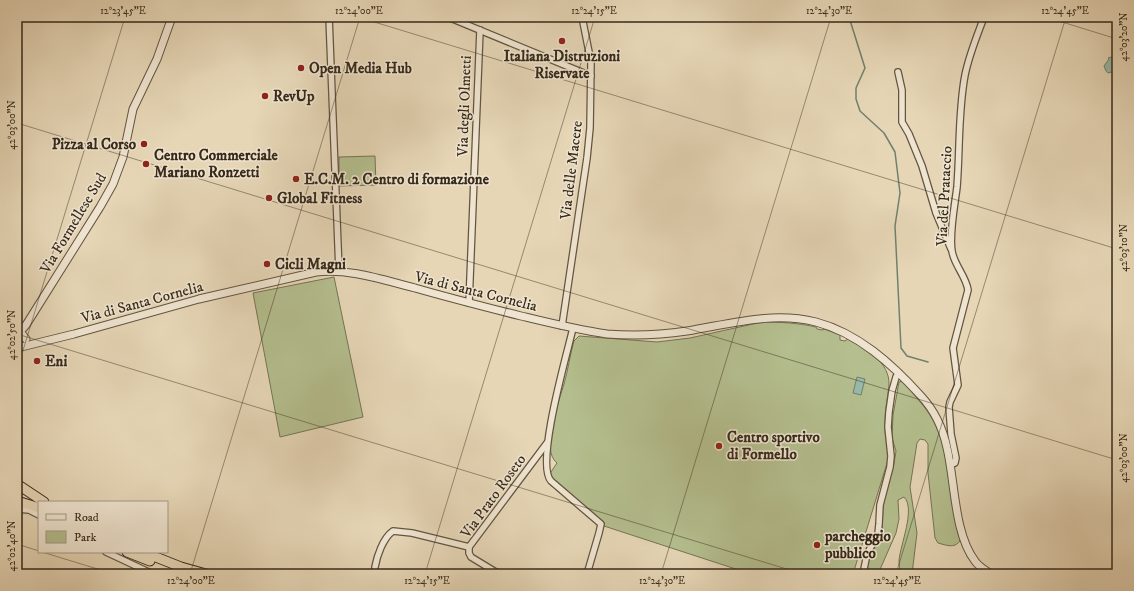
<svg xmlns="http://www.w3.org/2000/svg" width="1134" height="591" viewBox="0 0 1134 591" font-family="'IM FELL DW Pica',serif">
<rect width="100%" height="100%" fill="#e6d6b6"/>
<filter id="stains"><feTurbulence type="fractalNoise" baseFrequency=".005" numOctaves="4"/><feColorMatrix values="0 0 0 0 .2 0 0 0 0 .09 0 0 0 0 .02 0 0 0 .5 -.17"/></filter>
<radialGradient id="worn" r=".72"><stop offset=".6" stop-color="#630" stop-opacity="0"/><stop offset="1" stop-color="#630" stop-opacity=".3"/></radialGradient>
<!-- green -->
<g fill="#b4be8e" stroke="#757454">
<polygon points="375,156 376,185 339,186 339,157"/>
<polygon points="334,277 363,417 280,437 253,293"/>
<path d="M 762,322 C 781,322 798,323 816,327 L 817,329 L 823,330 L 824,329 L 840,335 L 840,340 L 845,341 L 849,338 C 866,349 890,362 889,385 C 888,397 885,408 885,420 C 884,433 888,446 888,460 L 853,574 L 751,574 L 604,526 L 604,523 L 549,475 L 557,463 C 540,450 559,401 564,384 C 568,370 570,355 574,341 L 579,336 L 657,342 L 690,338 Z"/>
<path d="M 903,381 C 912,393 926,407 933,420 C 951,455 954,502 960,541 C 954,549 946,545 938,543 L 935,538 L 928,473 L 928,444 L 925,440 L 920,439 L 917,443 L 910,487 L 917,533 L 912,574 L 900,574 C 900,570 899,565 899,561 C 900,545 916,509 904,497 L 898,500 L 899,519 L 896,533 L 878,574 L 865,574 L 868,561 L 882,530 L 883,508 L 885,494 L 894,464 L 896,451 L 892,438 L 893,415 L 899,382 Z"/>
</g>
<!-- water -->
<g fill="#97baa8" stroke="#70806f">
<path d="M 1111,57 C 1114,62 1117,66 1112,72 L 1108,73 L 1106,71 L 1104,66 L 1109,59 L 1108,58 Z"/>
<polygon points="857,377 865,379 861,395 853,393"/>
</g>
<g fill="none" stroke-linecap="round" stroke-linejoin="round">
<!-- stream -->
<polyline stroke="#70806f" stroke-width="1.5" points="849,17 865,68 856,88 856,99 860,111 884,133 895,152 900,193 895,226 901,348 907,356 928,362"/>
<!-- minor casing -->
<g stroke="#625541" stroke-width="8">
<g id="minor">
<polyline points="329,17 339,271"/>
<polyline points="448,17 591,76"/>
<polyline points="898,72 902,90 902,122 909,134 922,166 936,213 951,249"/>
<polyline points="469,303 480,30"/>
<polyline points="562,326 587,158 590,128 591,62 582,17"/>
<path d="M 573,328 C 567,354 535,464 551,481 L 601,524 L 599,533 L 587,574"/>
<path d="M 950,465 L 955,463 L 956,458 L 951,434 L 949,407 L 950,402 L 958,385 L 953,348 L 968,290 C 966,276 954,265 952,251 C 949,234 955,204 957,187 C 960,150 958,112 965,75 C 969,55 977,36 984,17"/>
<polyline points="17,509 29,510 39,515"/>
<polyline points="106,552 153,574"/>
<path d="M 375,567 C 377,556 383,538 393,531 L 412,533 L 469,547"/>
<polyline points="499,574 471,557 469,553 469,547 547,443"/>
<polyline points="863,574 867,554 878,534 879,524 880,505 890,467 891,456 888,427 889,412 892,391 896,377 899,373"/>
</g>
</g>
<!-- tertiary casing -->
<g stroke="#625541" stroke-width="9">
<g id="tertiary">
<polyline points="17,334 22,334 26,339"/>
<polyline points="18,334 26,325 100,207 113,184 123,157 133,109 157,59 172,17"/>
<path d="M 17,348 L 74,334 L 199,299 L 316,272 C 349,268 383,280 415,288 C 450,298 485,307 521,316 C 550,323 578,330 607,334 C 634,336 660,335 687,331 C 730,324 772,311 816,322 C 858,333 892,364 921,396 C 934,410 943,429 947,448 C 955,481 954,534 975,561 C 979,567 985,570 991,574"/>
</g>
</g>
<!-- trunk casing -->
<g stroke="#362a1a" stroke-width="11">
<g id="trunk">
<polyline points="17,484 44,502"/>
<polyline points="17,501 30,505 39,508"/>
<polyline points="127,552 150,561"/>
<polyline points="143,552 181,567 206,574"/>
</g>
</g>
<!-- minor -->
<use href="#minor" stroke="#efe4d0" stroke-width="5.5"/>
<!-- tertiary -->
<use href="#tertiary" stroke="#efe4d0" stroke-width="7"/>
<!-- trunk -->
<use href="#trunk" stroke="#e6d6b6" stroke-width="9"/>
</g>
<!-- ticks -->
<path fill="none" stroke="#362a1a" stroke-width="1" stroke-opacity="0.45" d="M 358,17 L 1117,249M 1046,17 L 1117,39M 17,123 L 1117,460M 17,334 L 803,574M 17,370 L 125,17M 17,544 L 39,551M 42,552 L 114,574M 190,574 L 360,17M 425,574 L 595,17M 661,574 L 831,17M 896,574 L 1066,17"/>
<!-- markers -->
<g fill="#8f2418" stroke="#efe4d0" stroke-width="1.5">
<circle cx="562" cy="41" r="4"/>
<circle cx="301" cy="68" r="4"/>
<circle cx="265" cy="96" r="4"/>
<circle cx="144" cy="144" r="4"/>
<circle cx="146" cy="164" r="4"/>
<circle cx="296" cy="179" r="4"/>
<circle cx="269" cy="198" r="4"/>
<circle cx="267" cy="264" r="4"/>
<circle cx="37" cy="361" r="4"/>
<circle cx="719" cy="446" r="4"/>
<circle cx="817" cy="545" r="4"/>
</g>
<g text-anchor="middle" stroke-width="3" stroke-linejoin="round" paint-order="stroke">
<!-- poi labels -->
<g font-size="15" font-weight="bold" fill="#362a1a" stroke="#efe4d0" text-anchor="start">
<text x="562" y="61" text-anchor="middle">Italiana Distruzioni<tspan x="562" dy="17">Riservate</tspan></text>
<text x="309" y="73">Open Media Hub</text>
<text x="273" y="101">RevUp</text>
<text x="136" y="149" text-anchor="end">Pizza al Corso</text>
<text x="154" y="160">Centro Commerciale<tspan x="154" dy="17">Mariano Ronzetti</tspan></text>
<text x="304" y="184">E.C.M. 2 Centro di formazione</text>
<text x="277" y="203">Global Fitness</text>
<text x="275" y="269">Cicli Magni</text>
<text x="45" y="366">Eni</text>
<text x="727" y="442">Centro sportivo<tspan x="727" dy="17">di Formello</tspan></text>
<text x="825" y="541">parcheggio<tspan x="825" dy="17">pubblico</tspan></text>
</g>
<!-- street labels -->
<g font-size="15" fill="#362a1a" stroke="#efe4d0">
<text transform="translate(464 106) rotate(-88)" y="5">Via degli Olmetti</text>
<text transform="translate(571 170) rotate(-83)" y="5">Via delle Macere</text>
<text transform="translate(944 196) rotate(-87)" y="5">Via del Prataccio</text>
<text transform="translate(73 223) rotate(-59)" y="5">Via Formellese Sud</text>
<text transform="translate(476 291) rotate(14)" y="5">Via di Santa Cornelia</text>
<text transform="translate(142 302) rotate(-15)" y="5">Via di Santa Cornelia</text>
<text transform="translate(493 496) rotate(-54)" y="5">Via Prato Roseto</text>
</g>
</g>
<!-- margin -->
<rect width="1134" height="591" fill="none" stroke="#e6d6b6" stroke-width="44"/>
<!-- legend -->
<rect x="38" y="501" width="130" height="52" fill="#efe4d0" stroke="#a59a87"/>
<rect x="46" y="514" width="20" height="6" fill="#efe4d0" stroke="#a59a87"/>
<text x="74" y="521" font-size="12" fill="#362a1a">Road</text>
<rect x="46" y="531" width="20" height="12" fill="#b4be8e" stroke="#a59a87"/>
<text x="74" y="541" font-size="12" fill="#362a1a">Park</text>
<rect x="22" y="22" width="1090" height="547" fill="none" stroke="#362a1a" stroke-width="1.5"/>
<g font-size="10" text-anchor="middle" fill="#362a1a">
<text x="123" y="14">12°23'45"E</text>
<text x="359" y="14">12°24'00"E</text>
<text x="594" y="14">12°24'15"E</text>
<text x="829" y="14">12°24'30"E</text>
<text x="1065" y="14">12°24'45"E</text>
<text transform="translate(1123 37) rotate(-90)" y="4">42°03'20"N</text>
<text transform="translate(11 125) rotate(-90)" y="4">42°03'00"N</text>
<text transform="translate(1123 248) rotate(-90)" y="4">42°03'10"N</text>
<text transform="translate(11 335) rotate(-90)" y="4">42°02'50"N</text>
<text transform="translate(1123 458) rotate(-90)" y="4">42°03'00"N</text>
<text transform="translate(11 546) rotate(-90)" y="4">42°02'40"N</text>
<text x="191" y="584">12°24'00"E</text>
<text x="427" y="584">12°24'15"E</text>
<text x="662" y="584">12°24'30"E</text>
<text x="897" y="584">12°24'45"E</text>
</g>
<rect width="100%" height="100%" filter="url(#stains)"/>
<rect width="100%" height="100%" fill="url(#worn)"/>
</svg>
